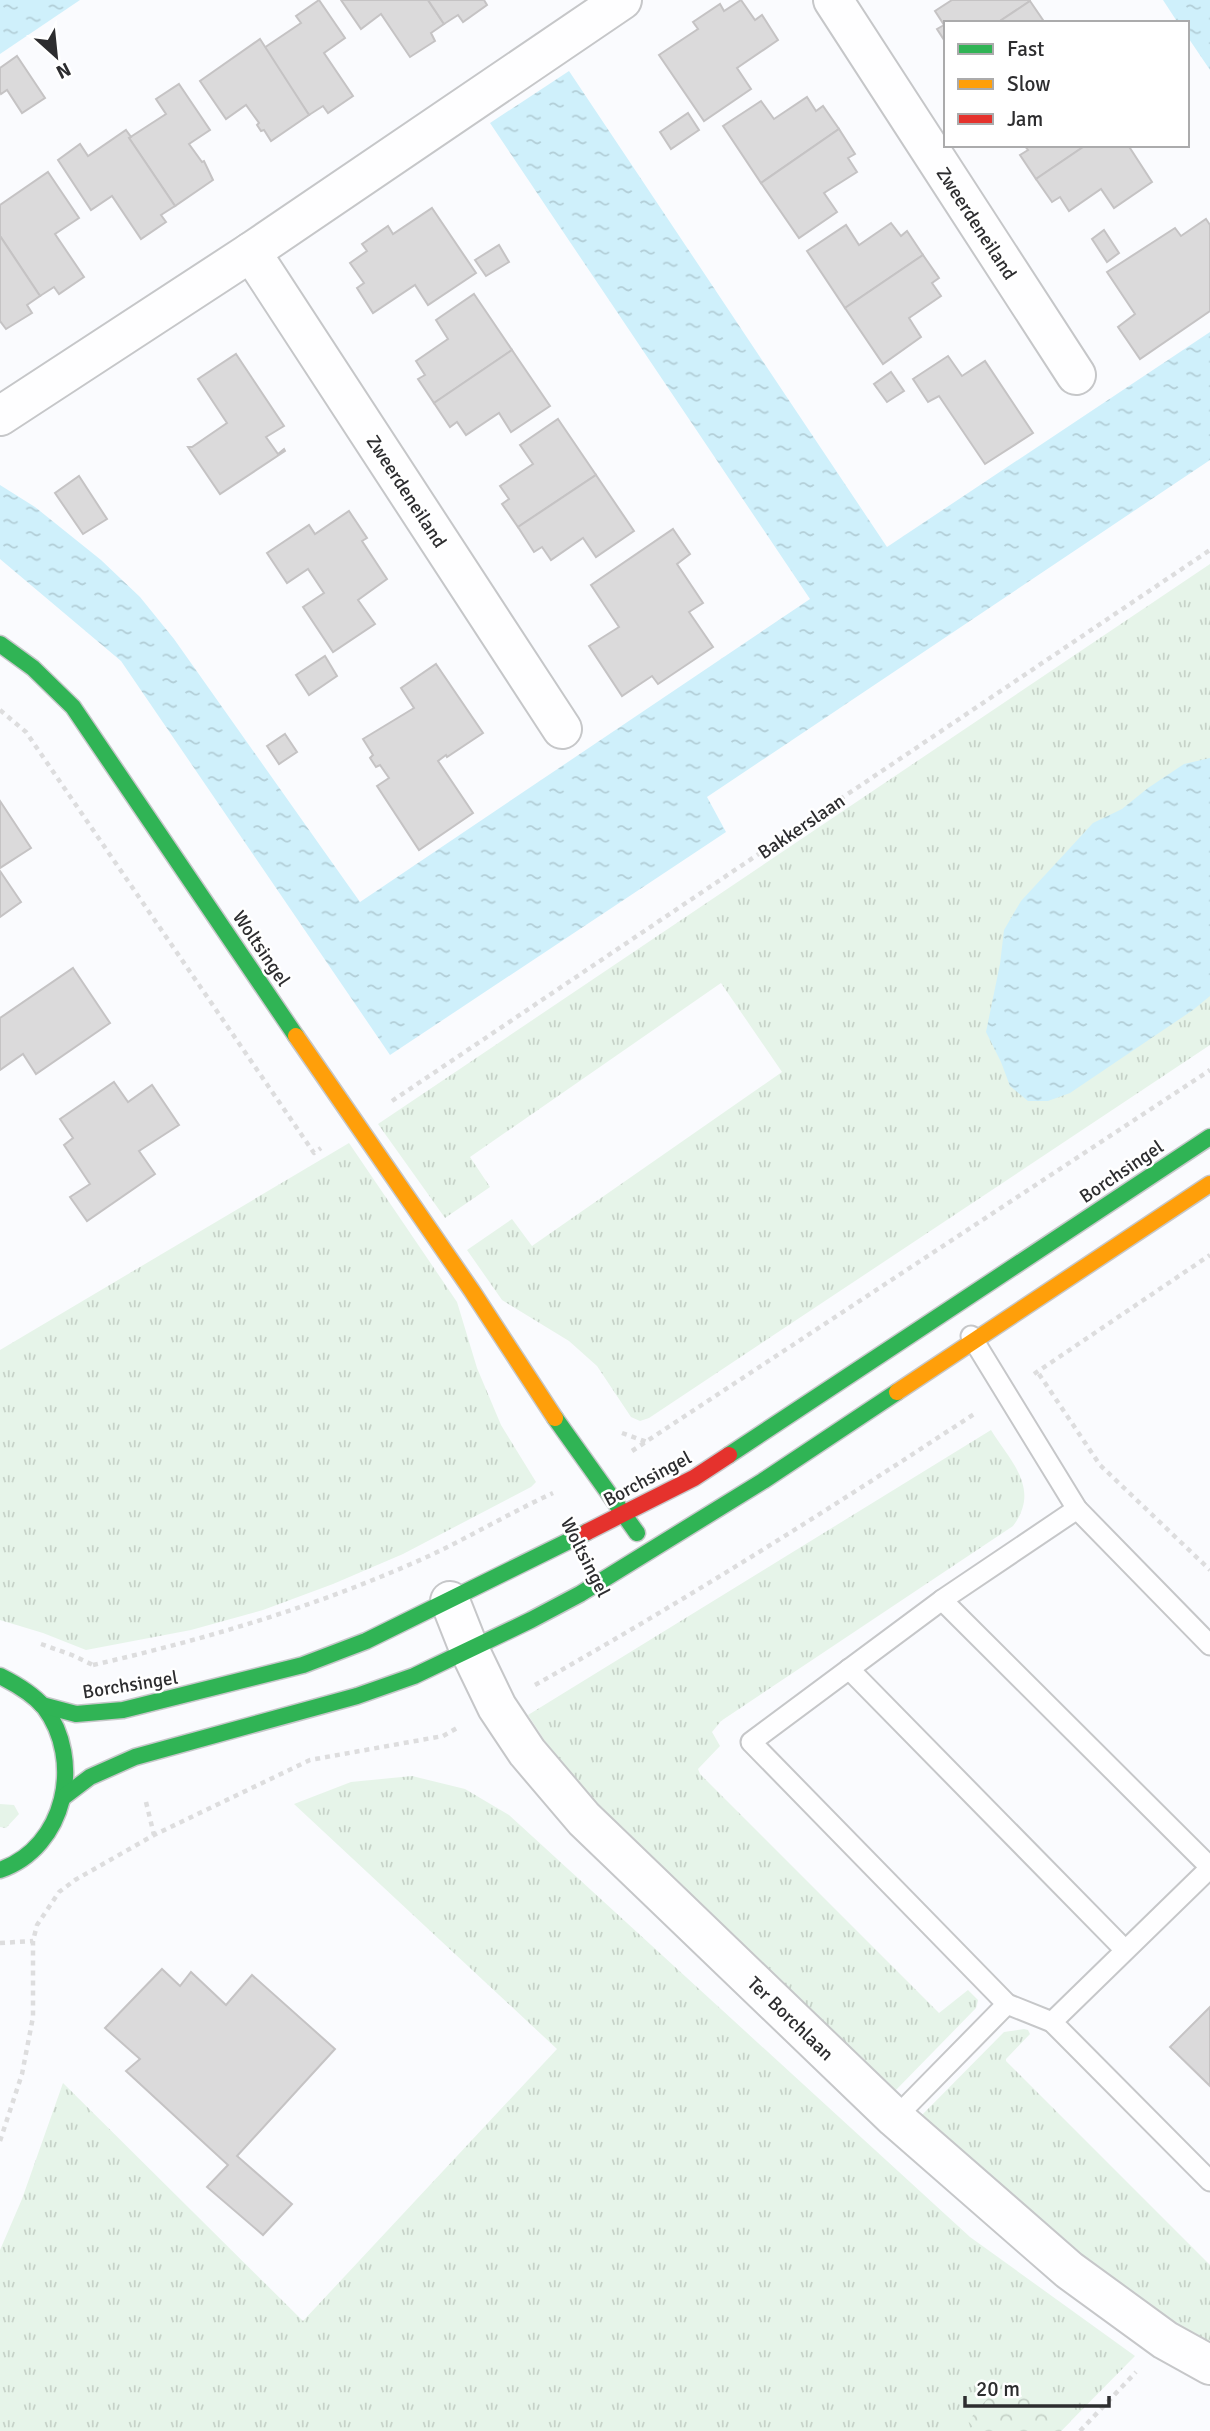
<svg xmlns="http://www.w3.org/2000/svg" width="1210" height="2431" viewBox="0 0 1210 2431" font-family="Signika,sans-serif">
<defs>
<pattern id="grass-tufts" width="24" height="20" patternUnits="userSpaceOnUse" patternTransform="scale(1.75)"><rect width="24" height="20" fill="#e6f4e9"/><path d="M3 7l-1-3M5 7V3M7 7l1-3M15 17l-1-3M17 17v-4M19 17l1-3" fill="none" stroke="#c6d2c8"/></pattern>
<pattern id="park-crowns" width="20" height="18" patternUnits="userSpaceOnUse" patternTransform="scale(1.75)"><rect width="20" height="18" fill="#e6f4e9"/><path d="M2 6a3 3 0 1 1 6 0M12 15a3 3 0 1 1 6 0" fill="none" stroke="#c6d2c8"/></pattern>
<pattern id="water-ripples" width="26" height="14" patternUnits="userSpaceOnUse" patternTransform="scale(1.75)"><rect width="26" height="14" fill="#cff0fb"/><path d="M2 4q2-2 4 0t4 0M15 11q2-2 4 0t4 0" fill="none" stroke="#b2ced7"/></pattern>
</defs>
<rect width="100%" height="100%" fill="#fafbfe"/>
<!-- grass -->
<g fill="url(#grass-tufts)">
<polygon points="1210,564 1210,1045 649,1418 640,1421 631,1417 597,1366 569,1341 502,1300 467,1250 512,1219 532,1246 782,1072 721,983 470,1157 490,1187 445,1218 378,1124"/>
<polygon points="349,1143 457,1302 477,1368 501,1425 536,1482 531,1487 403,1554 333,1584 263,1610 191,1630 86,1650 43,1633 0,1620 0,1350"/>
<path d="M 991,1430 C 1011,1462 1041,1489 1013,1526 L 721,1721 L 712,1732 L 720,1746 L 698,1769 L 700,1774 L 939,2013 L 968,1990 L 978,2000 L 976,2008 L 894,2092 L 584,1801 L 528,1715 Z"/>
<polygon points="412,1776 465,1789 509,1815 970,2237 1135,2356 1061,2431 0,2431 0,2250 22,2199 63,2083 303,2321 557,2049 294,1804 351,1782"/>
<polygon points="0,1804 14,1805 19,1814 6,1828 0,1827"/>
<polygon points="1024,2029 1028,2030 1030,2034 1006,2059 1006,2061 1210,2265 1210,2345 1120,2287 1011,2201 920,2117 1004,2032"/>
</g>
<!-- park -->
<polygon fill="url(#park-crowns)" points="1008,2375 1071,2421 1061,2431 977,2431 968,2421"/>
<!-- water -->
<g fill="url(#water-ripples)">
<polygon points="0,0 80,0 0,54"/>
<polygon points="1163,0 1210,0 1210,70 1187,36 1187,23 1178,23"/>
<polygon points="569,71 887,547 1210,332 1210,460 707,797 726,832 390,1055 121,661 0,559 0,485 35,507 101,560 140,597 174,639 360,902 810,599 490,123"/>
<polygon points="1210,758 1210,996 1193,1010 1070,1093 1048,1101 1028,1101 1010,1086 1001,1062 986,1032 1000,964 1004,930 1021,901 1093,823 1122,809 1148,788 1184,764"/>
</g>
<!-- building -->
<g fill="#dbdadb" stroke="#c5c3c4" stroke-width="2">
<polygon points="319,0 345,38 324,53 353,96 328,113 323,106 309,115 264,48 301,23 296,16"/>
<polygon points="341,0 428,0 444,24 431,33 435,41 410,57 381,14 361,29"/>
<polygon points="428,0 484,0 487,5 463,22 458,15 444,24"/>
<polygon points="741,0 755,20 762,15 778,40 737,68 751,89 704,121 659,55 698,29 693,22 720,4 724,11"/>
<polygon points="952,0 1030,0 1030,1 997,23 946,23 946,43 937,29 944,25 935,11"/>
<polygon points="1030,1 1045,23 997,23"/>
<polygon points="260,39 309,115 271,141 264,130 261,131 257,125 259,123 246,105 226,119 200,81"/>
<polygon points="17,56 45,98 22,113 7,90 1,94 0,92 0,68"/>
<polygon points="179,84 210,130 189,144 202,162 204,161 213,180 175,206 129,138 166,114 156,99"/>
<polygon points="807,97 816,111 823,106 839,129 761,183 723,126 761,101 774,119"/>
<polygon points="688,113 699,130 671,149 660,132"/>
<polygon points="839,129 855,154 848,158 857,172 824,193 837,212 799,238 761,183"/>
<polygon points="126,130 131,137 129,138 175,206 161,215 166,222 141,239 112,196 91,210 58,160 80,144 88,156"/>
<polygon points="1024,145 1086,145 1036,179 1020,155 1028,150"/>
<polygon points="1086,145 1128,145 1152,182 1114,208 1101,189 1069,211 1060,197 1052,202 1036,179"/>
<polygon points="48,172 79,218 55,234 84,277 59,294 54,287 40,296 0,236 0,205"/>
<polygon points="432,208 476,273 428,305 415,285 373,313 357,288 364,283 350,263 367,251 362,244 388,226 393,234"/>
<polygon points="1206,219 1210,225 1210,311 1140,359 1118,327 1135,314 1107,272 1175,228 1181,236"/>
<polygon points="891,223 901,236 907,231 923,255 845,308 807,251 846,225 859,245"/>
<polygon points="1104,230 1119,253 1107,262 1092,239"/>
<polygon points="0,236 40,296 27,305 32,313 6,329 0,321"/>
<polygon points="499,245 509,262 486,276 475,260"/>
<polygon points="923,255 939,278 932,283 941,296 909,318 921,337 883,364 845,308"/>
<polygon points="474,294 512,350 434,403 418,379 425,375 416,361 448,339 436,320"/>
<polygon points="512,350 550,406 511,432 499,413 466,435 457,422 450,427 434,403"/>
<polygon points="236,354 284,426 266,437 278,454 284,449 285,451 220,494 188,447 192,447 227,423 198,379"/>
<polygon points="948,356 962,376 985,361 1033,433 985,464 939,396 928,402 913,379"/>
<polygon points="891,372 904,391 887,402 874,384"/>
<polygon points="558,419 596,475 518,527 502,504 509,499 500,486 533,464 520,445"/>
<polygon points="596,475 634,531 596,557 583,538 551,560 542,547 534,552 518,527"/>
<polygon points="79,476 107,519 83,534 55,493"/>
<polygon points="349,511 367,538 362,541 387,579 358,600 375,624 333,652 303,607 324,593 308,569 287,583 267,553 309,525 315,534"/>
<polygon points="673,529 690,554 677,564 703,603 689,612 713,647 658,684 652,676 622,696 589,646 619,627 591,585"/>
<polygon points="325,656 337,676 309,695 296,675"/>
<polygon points="436,664 483,733 447,757 446,755 438,761 473,813 419,850 377,786 389,778 380,765 376,767 370,758 373,755 363,739 414,708 401,688"/>
<polygon points="285,734 297,752 279,764 267,746"/>
<polygon points="0,801 31,848 0,868"/>
<polygon points="0,871 21,902 0,917"/>
<polygon points="73,968 110,1023 36,1074 23,1054 0,1070 0,1018"/>
<polygon points="114,1082 128,1102 152,1085 179,1125 139,1151 155,1174 87,1221 70,1197 90,1184 64,1145 73,1138 60,1119"/>
<polygon points="162,1969 180,1986 191,1972 226,2005 252,1975 335,2049 237,2156 292,2204 263,2235 207,2187 228,2165 126,2071 140,2059 105,2028"/>
<polygon points="1210,2007 1210,2086 1170,2047"/>
</g>
<g fill="none" stroke-linecap="round" stroke-linejoin="round">
<!-- lane casing -->
<g stroke="#c6c7c9" stroke-width="23">
<g id="lane">
<polyline points="971,1336 1077,1509 1210,1645"/>
<polyline points="942,1600 1210,1867"/>
<polyline points="849,1669 1125,1950"/>
<polyline points="1210,1868 1052,2022 1210,2181"/>
<polyline points="1052,2022 1007,2004 751,1742 942,1600 1077,1509"/>
<polyline points="895,2118 1007,2004"/>
</g>
</g>
<!-- street casing -->
<g stroke="#c6c7c9" stroke-width="42">
<g id="street">
<polyline points="833,0 1076,375"/>
<polyline points="251,252 562,729"/>
<polyline points="0,416 251,252 622,0"/>
<polyline points="450,1601 469,1649 497,1707 527,1752 584,1819 895,2118 1069,2270 1165,2340 1210,2365"/>
</g>
</g>
<!-- fast casing -->
<g stroke="#c6c7c9" stroke-width="19">
<g id="fast">
<polyline points="0,644 33,668 73,707 296,1036"/>
<polyline points="555,1418 637,1533"/>
<polyline points="729,1455 1210,1137"/>
<path d="M 0,1676 C 16,1684 32,1693 44,1707 C 84,1760 66,1847 0,1870"/>
<polyline points="42,1705 76,1714 123,1710 303,1665 366,1641 587,1532"/>
<polyline points="65,1796 90,1777 135,1757 357,1696 414,1676 531,1620 580,1594 763,1481 897,1392"/>
</g>
</g>
<!-- slow casing -->
<g stroke="#c6c7c9" stroke-width="19">
<g id="slow">
<polyline points="296,1036 472,1291 555,1418"/>
<polyline points="897,1392 1210,1184"/>
</g>
</g>
<!-- jam casing -->
<g stroke="#c6c7c9" stroke-width="19">
<polyline id="jam" points="587,1532 694,1478 729,1455"/>
</g>
<!-- path -->
<g stroke="#ddddde" stroke-width="4.5" stroke-dasharray="5 5" stroke-linecap="butt">
<polyline points="0,710 26,732 314,1153 321,1148"/>
<polyline points="392,1101 1210,550"/>
<polyline points="1034,1374 1210,1255"/>
<polyline points="1039,1374 1100,1465 1210,1570"/>
<polyline points="622,1433 647,1442"/>
<polyline points="632,1451 1210,1070"/>
<polyline points="41,1644 72,1655 95,1666"/>
<path d="M 93,1665 C 202,1640 308,1609 411,1564 C 460,1543 505,1515 553,1493"/>
<path d="M 535,1685 C 686,1600 833,1507 977,1412"/>
<polyline points="146,1802 154,1835"/>
<polyline points="0,1943 33,1941"/>
<polyline points="0,2141 22,2074 33,2017 33,1941 37,1925 59,1892 75,1880 154,1835 310,1760 443,1736 457,1728"/>
<polyline points="1080,2431 1136,2372"/>
</g>
<!-- lane -->
<use href="#lane" stroke="#fefeff" stroke-width="19"/>
<!-- street -->
<use href="#street" stroke="#fefeff" stroke-width="38"/>
<!-- fast -->
<use href="#fast" stroke="#30b455" stroke-width="16"/>
<!-- slow -->
<use href="#slow" stroke="#ff9f0a" stroke-width="16"/>
<!-- jam -->
<use href="#jam" stroke="#e5322d" stroke-width="16"/>
</g>
<g text-anchor="middle" stroke-width="5" stroke-linejoin="round" paint-order="stroke">
<!-- street labels -->
<g font-size="19" fill="#2d2d2f" stroke="#fff">
<text transform="translate(977 223) rotate(57)" y="7">Zweerdeneiland</text>
<text transform="translate(407 491) rotate(57)" y="7">Zweerdeneiland</text>
<text transform="translate(801 826) rotate(-34)" y="7">Bakkerslaan</text>
<text transform="translate(262 948) rotate(56)" y="7">Woltsingel</text>
<text transform="translate(1121 1171) rotate(-34)" y="7">Borchsingel</text>
<text transform="translate(647 1478) rotate(-28)" y="7">Borchsingel</text>
<text transform="translate(586 1557) rotate(63)" y="7">Woltsingel</text>
<text transform="translate(130 1684) rotate(-9)" y="7">Borchsingel</text>
<text transform="translate(791 2018) rotate(44)" y="7">Ter Borchlaan</text>
</g>
</g>
<!-- legend -->
<rect x="944" y="21" width="245" height="126" fill="#ffffff" stroke="#ababac" stroke-width="2"/>
<rect x="958" y="44" width="35" height="10" fill="#30b455" stroke="#ababac" stroke-width="2"/>
<text x="1007" y="56" font-size="21" fill="#2d2d2f">Fast</text>
<rect x="958" y="79" width="35" height="10" fill="#ff9f0a" stroke="#ababac" stroke-width="2"/>
<text x="1007" y="91" font-size="21" fill="#2d2d2f">Slow</text>
<rect x="958" y="114" width="35" height="10" fill="#e5322d" stroke="#ababac" stroke-width="2"/>
<text x="1007" y="126" font-size="21" fill="#2d2d2f">Jam</text>
<!-- north arrow -->
<g transform="translate(56 56) rotate(153)" stroke="#ffffff" stroke-width="5" paint-order="stroke">
<path d="M0-5L12 26L0 18L-12 26Z" fill="#2d2d2f"/>
<text y="-10" font-size="19" font-weight="bold" text-anchor="middle" fill="#2d2d2f">N</text>
</g>
<!-- scale -->
<path d="M965 2396v10h144v-10" fill="none" stroke="#2d2d2f" stroke-width="3.5"/>
<text x="976" y="2396" font-size="21" fill="#2d2d2f" stroke="#ffffff" stroke-width="5" paint-order="stroke">20 m</text>
</svg>
